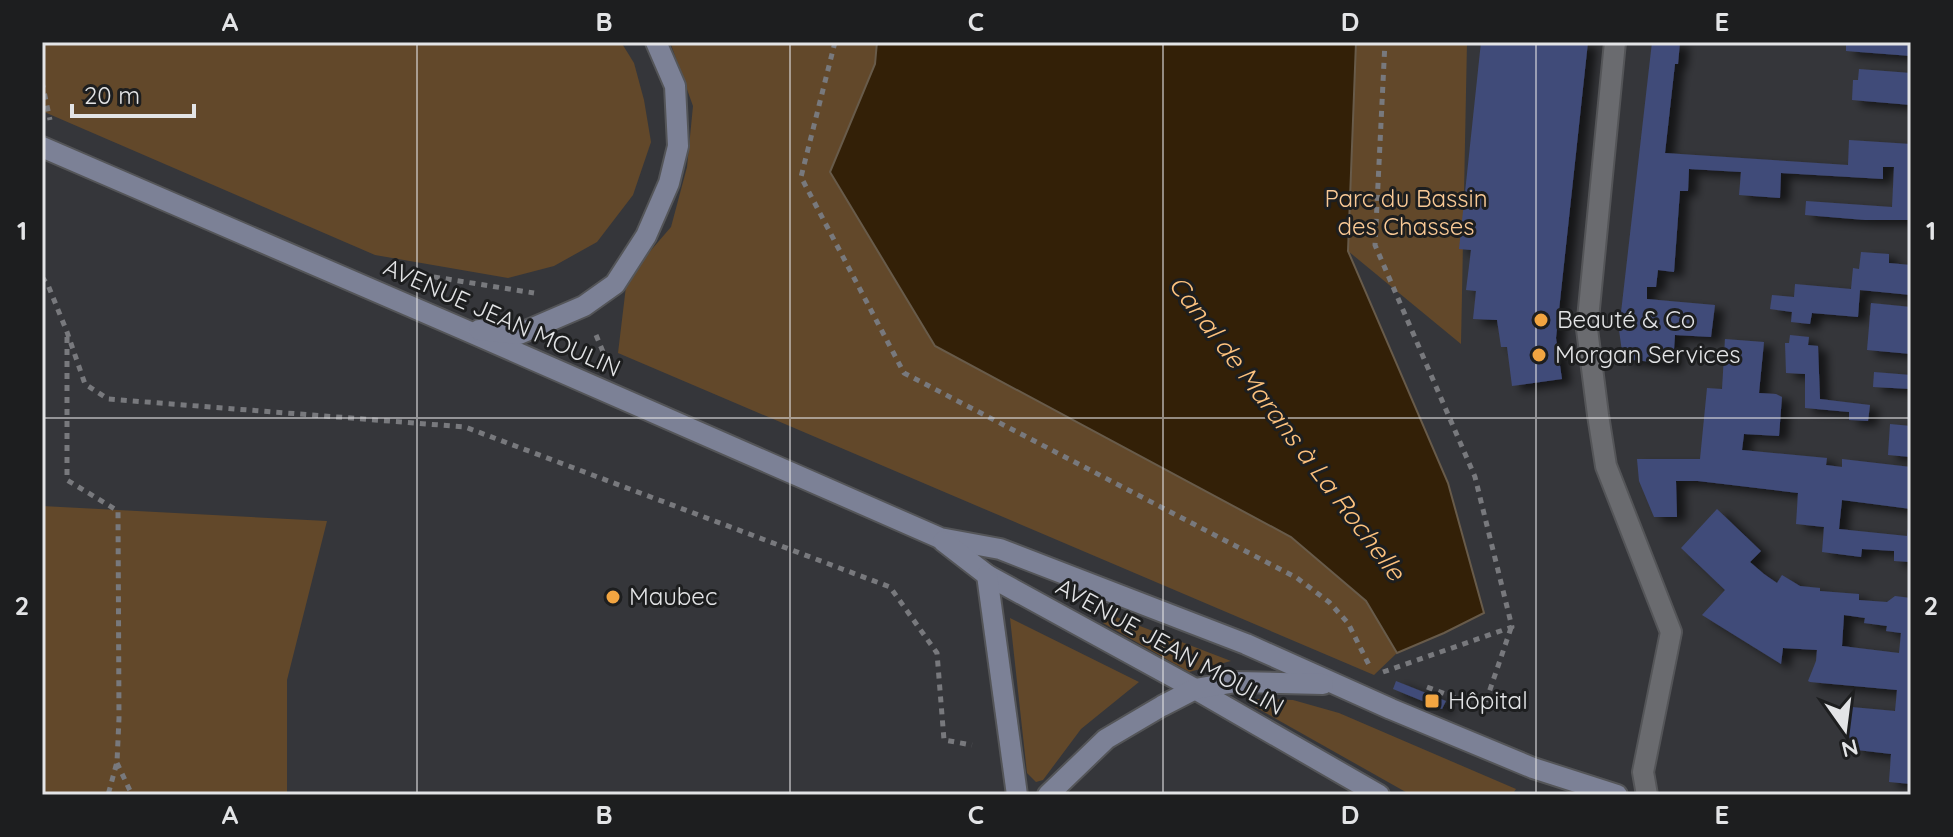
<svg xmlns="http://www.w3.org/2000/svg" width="1953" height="837" viewBox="0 0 1953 837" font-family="Quicksand,sans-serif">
<defs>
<filter id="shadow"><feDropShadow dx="9" dy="5" stdDeviation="4" flood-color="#0009"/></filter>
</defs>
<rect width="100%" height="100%" fill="#35363a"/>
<!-- green -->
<g fill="#62482a">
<polygon points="42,42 621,42 634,63 644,100 651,142 633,195 597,242 554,266 508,278 375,255 42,111"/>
<polygon points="670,42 877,42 875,64 935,346 1291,537 1366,601 1397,653 1374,675 618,353 627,278 671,227 687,167 693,106"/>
<polygon points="1356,42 1467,42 1461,344 1348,251"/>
<polygon points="42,506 327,521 287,680 287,795 42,795"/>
<polygon points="1106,613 1231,661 1189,672 1103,623"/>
<polygon points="1010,618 1139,682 1081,729 1043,780 1036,782 1027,773"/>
<polygon points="1257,699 1293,700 1339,713 1516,789 1512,795 1411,795 1255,707"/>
</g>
<!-- water -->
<polygon fill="#332007" stroke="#685b4a" stroke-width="2" points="877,42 1356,42 1348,251 1448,483 1484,613 1444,633 1397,653 1366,601 1291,537 935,346 830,172 875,64"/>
<!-- building -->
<g fill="#404b79" fill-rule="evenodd" filter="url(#shadow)">
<polygon points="1481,42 1588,42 1556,338 1562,379 1512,386 1507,347 1501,347 1497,320 1473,319 1476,291 1466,290 1471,250 1459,249"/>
<polygon points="1652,42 1680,42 1678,64 1675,64 1665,153 1848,165 1849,140 1911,144 1911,220 1865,220 1805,215 1806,201 1892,207 1894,167 1883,167 1883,179 1781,173 1780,198 1739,195 1741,172 1689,169 1688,191 1680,191 1674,272 1658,270 1656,287 1647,287 1647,299 1715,305 1711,337 1675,335 1673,364 1623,359 1619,330"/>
<polygon points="1846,42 1911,42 1911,56 1846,51"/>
<polygon points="1859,69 1911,73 1911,105 1852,100 1853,80 1858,80"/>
<polygon points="1861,252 1889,254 1889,263 1911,265 1911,295 1860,290 1858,317 1812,313 1810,324 1791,322 1792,312 1770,309 1772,295 1794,297 1795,284 1851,289 1853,268 1859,269"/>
<polygon points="1871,303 1911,307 1911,354 1867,350"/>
<polygon points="1790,335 1809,337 1808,345 1818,346 1820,399 1870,405 1868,421 1849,420 1849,412 1805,408 1805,374 1786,373 1785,343 1789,343"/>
<polygon points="1725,339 1764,342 1759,393 1776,394 1782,397 1779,436 1744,434 1742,450 1827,458 1826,465 1842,467 1842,459 1911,467 1911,509 1842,500 1839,529 1907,536 1909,520 1911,520 1911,562 1894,561 1894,551 1862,549 1861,557 1822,552 1824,527 1796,524 1798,493 1698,481 1676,481 1677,517 1654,517 1639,481 1637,459 1700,459 1707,388 1722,389"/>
<polygon points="1874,372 1911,375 1911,389 1873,387"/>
<polygon points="1890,424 1911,426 1911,457 1888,455"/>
<path d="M 1717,509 L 1761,551 L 1750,562 L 1764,574 L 1777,583 L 1782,575 L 1800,586 L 1820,588 L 1820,591 L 1859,594 L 1859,600 L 1887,602 L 1895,596 L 1911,598 L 1911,784 L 1889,782 L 1891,754 L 1857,750 L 1830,705 L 1895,711 L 1897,690 L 1810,682 L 1808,681 L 1816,661 L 1817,650 L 1783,648 L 1781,664 L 1702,615 L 1725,590 L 1681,548 ZM 1844,615 L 1865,618 L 1864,623 L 1887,626 L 1886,631 L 1901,633 L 1899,653 L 1842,646 Z"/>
<polygon points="1396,681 1446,701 1442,709 1393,689"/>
</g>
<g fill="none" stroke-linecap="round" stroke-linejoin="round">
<!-- minor casing -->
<g stroke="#545558" stroke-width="24">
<polyline id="minor" points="1615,42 1587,329 1598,415 1606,466 1671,632 1643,772 1647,795"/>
</g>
<!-- secondary casing -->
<g stroke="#545558" stroke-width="24">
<g id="secondary">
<polyline points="42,147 463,329 940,538 1000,549 1246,644 1391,709 1533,768 1617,795"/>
<polyline points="479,330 519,334 584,306 615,284 646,236 669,183 678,146 675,86 656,42"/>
<polyline points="943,541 987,575 1195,689 1379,795"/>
<polyline points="987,575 1017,795"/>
<polyline points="1048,795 1106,739 1162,706 1195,689 1236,682 1323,684"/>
</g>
</g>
<!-- path -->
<g stroke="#78797d" stroke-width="5" stroke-dasharray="6 6" stroke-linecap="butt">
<polyline points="835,42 801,177 904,373 1297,578 1329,602 1348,623 1369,665"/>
<polyline points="42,43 43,42"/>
<polyline points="42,82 50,120"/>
<polyline points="422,275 534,293"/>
<polyline points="42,277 48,285 67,332 85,384 108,399 465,427 890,587 937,653 944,740 972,745"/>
<polyline points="596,335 606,359"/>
<polyline points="67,337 67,480 118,511 119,718 117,762 108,795"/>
<polyline points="1383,672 1512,627 1475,477 1375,245 1385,42"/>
<polyline points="1427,687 1461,700 1464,705"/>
<polyline points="1482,713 1511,628"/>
<polyline points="117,763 132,795"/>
</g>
<!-- minor -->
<use href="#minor" stroke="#6a6b6f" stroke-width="20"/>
<!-- secondary -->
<use href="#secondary" stroke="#7c8196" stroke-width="20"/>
</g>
<!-- grid -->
<path fill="none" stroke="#e3e4e6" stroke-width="2" stroke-opacity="0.55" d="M 417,42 L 417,795M 790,42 L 790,795M 1163,42 L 1163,795M 1536,42 L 1536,795M 42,418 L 1911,418"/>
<!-- markers -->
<g fill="#f2a541" stroke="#1d1e1f" stroke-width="3">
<circle cx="1541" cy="320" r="8"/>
<circle cx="1539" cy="355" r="8"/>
<circle cx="613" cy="597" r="8"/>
<rect x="1424" y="693" width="16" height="16" rx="4"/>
</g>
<g text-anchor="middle" stroke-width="6" stroke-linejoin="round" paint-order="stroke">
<!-- park labels -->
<g font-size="24" fill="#faca96" stroke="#1d1e1f">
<text x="1406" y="207">Parc du Bassin<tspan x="1406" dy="28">des Chasses</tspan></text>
</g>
<!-- street labels -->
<g font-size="24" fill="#e3e4e6" stroke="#1d1e1f">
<text transform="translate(502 318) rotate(24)" y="8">AVENUE JEAN MOULIN</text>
<text transform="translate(1170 647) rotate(29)" y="8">AVENUE JEAN MOULIN</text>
</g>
<!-- poi labels -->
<g font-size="24" fill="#e3e4e6" stroke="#1d1e1f" text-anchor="start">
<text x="1557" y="328">Beauté &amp; Co</text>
<text x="1555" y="363">Morgan Services</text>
<text x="629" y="605">Maubec</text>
<text x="1448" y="709">Hôpital</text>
</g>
<!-- water labels -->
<g font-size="26" font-style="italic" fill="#fdc27e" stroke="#1d1e1f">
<text transform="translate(1287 428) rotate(53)" y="9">Canal de Marans à La Rochelle</text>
</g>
</g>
<!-- border -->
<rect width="1953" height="837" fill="none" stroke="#1d1e1f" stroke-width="88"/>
<!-- north arrow -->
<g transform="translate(1845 729) rotate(166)" stroke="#1d1e1f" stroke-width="6" paint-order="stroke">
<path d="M0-6L14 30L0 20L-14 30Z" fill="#e3e4e6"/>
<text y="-12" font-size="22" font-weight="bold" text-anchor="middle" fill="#e3e4e6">N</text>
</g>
<!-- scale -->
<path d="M72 104v12h122v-12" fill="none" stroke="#e3e4e6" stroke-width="4"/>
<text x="84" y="104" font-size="24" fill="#e3e4e6" stroke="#1d1e1f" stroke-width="6" paint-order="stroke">20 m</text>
<rect x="44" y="44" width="1865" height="749" fill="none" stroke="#e3e4e6" stroke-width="3"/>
<g font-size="26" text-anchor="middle" font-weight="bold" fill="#e3e4e6">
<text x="230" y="31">A</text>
<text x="604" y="31">B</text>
<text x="976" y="31">C</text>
<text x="1350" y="31">D</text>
<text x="1722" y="31">E</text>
<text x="22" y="240">1</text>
<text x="1931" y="240">1</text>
<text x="22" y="615">2</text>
<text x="1931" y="615">2</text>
<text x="230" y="824">A</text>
<text x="604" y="824">B</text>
<text x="976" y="824">C</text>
<text x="1350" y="824">D</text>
<text x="1722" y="824">E</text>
</g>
</svg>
